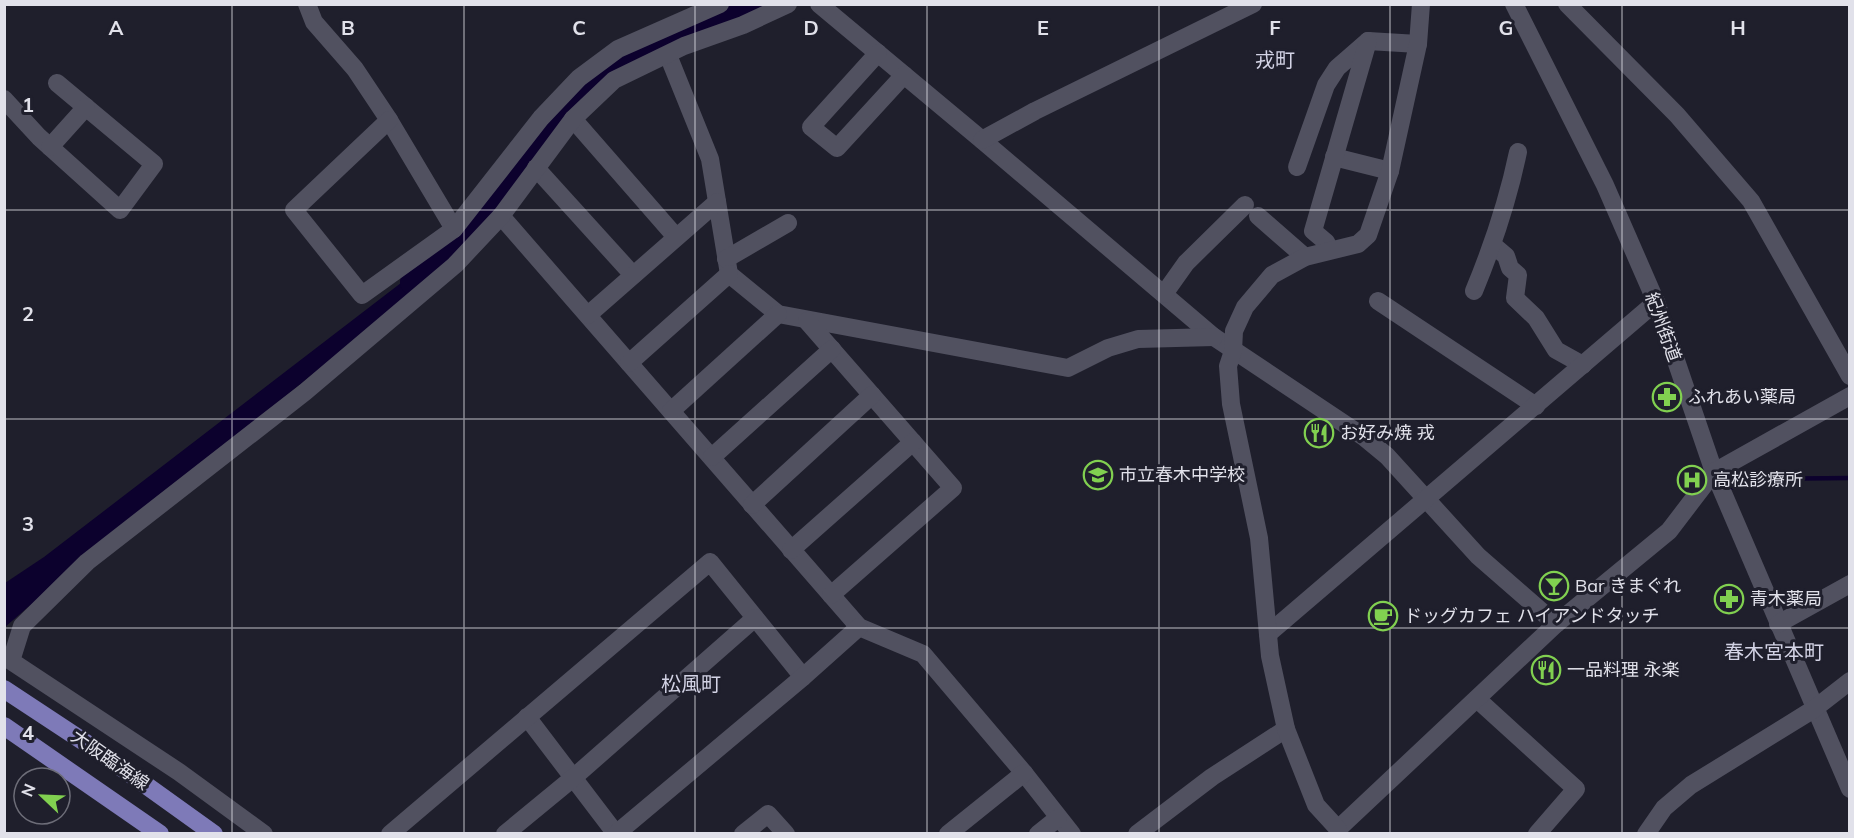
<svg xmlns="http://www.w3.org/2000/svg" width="1854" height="838" viewBox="0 0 1854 838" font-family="Mulish,'Noto Sans JP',sans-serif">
<rect width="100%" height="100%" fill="#1f1f2c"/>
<!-- water -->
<path fill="#0c012d" d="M 440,253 L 448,263 C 302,386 149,502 5,627 L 5,583 L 44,557 Z"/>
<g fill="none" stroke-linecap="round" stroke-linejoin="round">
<!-- stream -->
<polyline stroke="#0c012d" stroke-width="4.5" points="1730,488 1764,479 1850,478"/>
<!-- river -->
<polyline stroke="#0c012d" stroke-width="28" points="414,282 436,264 480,214 550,123 585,87 628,61 754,4"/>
<!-- street -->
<g stroke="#515160" stroke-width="18">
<polyline points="307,4 314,22 355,69 389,120 454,229"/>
<polyline points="819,4 982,140 1214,337 1364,437 1387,456 1478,556 1556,624"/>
<polyline points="1514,4 1605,185 1656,302 1714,472 1850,789"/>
<polyline points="1567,4 1677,115 1751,201 1850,376"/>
<polyline points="878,53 811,127 837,148 904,75"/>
<polyline points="668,55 710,159 729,274 778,314 1068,368 1108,348 1138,339 1214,337"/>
<polyline points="4,99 39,137 120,210 154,164 57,83"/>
<polyline points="573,119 676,237"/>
<polyline points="389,120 294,210 362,295 454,229 541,118 579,78 618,49 720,4"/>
<polyline points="982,140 1035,111 1253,4"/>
<polyline points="50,147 86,107"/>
<polyline points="1334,157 1390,171"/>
<polyline points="1297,167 1326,85 1337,68 1368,41 1418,44"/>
<polyline points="536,168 633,275"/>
<polyline points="501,216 859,627 923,654 1024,773 1072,834"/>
<polyline points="1258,216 1305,257"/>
<polyline points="1493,245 1506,256 1510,268 1518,275 1515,298 1536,318 1556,350 1583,365"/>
<polyline points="1330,250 1326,242 1313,231 1368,41"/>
<polyline points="726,259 788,223"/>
<path d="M 1474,291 C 1493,245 1508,200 1518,152"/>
<polyline points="1164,294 1186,263 1245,205"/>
<polyline points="1378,301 1536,406"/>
<polyline points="588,315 717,202"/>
<polyline points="807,321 953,488 831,595"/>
<polyline points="629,363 729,274"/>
<polyline points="671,411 778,314"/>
<polyline points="712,457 832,349"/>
<polyline points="752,505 872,395"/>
<polyline points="791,550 913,442"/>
<polyline points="1778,624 1850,584"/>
<polyline points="1268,634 1656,302"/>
<polyline points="1477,699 1576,789 1537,834"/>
<polyline points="527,717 616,834"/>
<polyline points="1338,829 1556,624 1669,531 1714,472 1850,396"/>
<polyline points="264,834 179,772 11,661 22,626 87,562 305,392 455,265 501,216 573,119 614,80 684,46 743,25 788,4"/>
<polyline points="390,834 710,562 803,677"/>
<polyline points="505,834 573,778 755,618"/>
<polyline points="616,834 803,677 859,627"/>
<polyline points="743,834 768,814 786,834"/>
<polyline points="948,834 1024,773"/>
<polyline points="1038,834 1058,818"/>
<polyline points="1137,834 1212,777 1286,729"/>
<polyline points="1338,834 1338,829 1316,805 1286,729 1270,656 1259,538 1231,404 1228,366 1233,351 1234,331 1245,307 1272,275 1305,257 1358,244 1368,235 1390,171 1418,44 1421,4"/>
<polyline points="1646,834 1664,808 1691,785 1814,709 1850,681"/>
</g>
<!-- primary -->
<g stroke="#7e7ab8" stroke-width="18">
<polyline points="4,689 101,753 214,834"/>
<polyline points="4,726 160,834"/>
</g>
</g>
<!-- grid -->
<path fill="none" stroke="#e1e1ea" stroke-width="1.5" stroke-opacity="0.55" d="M 232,4 L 232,834M 464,4 L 464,834M 695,4 L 695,834M 927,4 L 927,834M 1159,4 L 1159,834M 1390,4 L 1390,834M 1622,4 L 1622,834M 4,210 L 1850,210M 4,419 L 1850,419M 4,628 L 1850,628"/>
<!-- icons -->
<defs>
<g id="pharmacy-ring" transform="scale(1.5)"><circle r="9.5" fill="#1f1f2c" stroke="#81d050" stroke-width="1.5"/><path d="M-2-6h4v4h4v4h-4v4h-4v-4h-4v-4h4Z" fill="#81d050"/></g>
<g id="restaurant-ring" transform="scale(1.5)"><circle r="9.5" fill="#1f1f2c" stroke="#81d050" stroke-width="1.5"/><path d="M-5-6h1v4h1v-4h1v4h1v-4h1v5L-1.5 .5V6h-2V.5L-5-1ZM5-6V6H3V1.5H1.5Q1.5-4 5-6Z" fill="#81d050"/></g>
<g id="school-ring" transform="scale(1.5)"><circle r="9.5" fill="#1f1f2c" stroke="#81d050" stroke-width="1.5"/><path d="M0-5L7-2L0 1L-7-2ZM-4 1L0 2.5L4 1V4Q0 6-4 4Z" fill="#81d050"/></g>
<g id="hospital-ring" transform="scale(1.5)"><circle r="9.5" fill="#1f1f2c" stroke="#81d050" stroke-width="1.5"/><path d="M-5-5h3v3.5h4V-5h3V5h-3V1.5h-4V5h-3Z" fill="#81d050"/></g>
<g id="bar-ring" transform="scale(1.5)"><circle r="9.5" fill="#1f1f2c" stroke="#81d050" stroke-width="1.5"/><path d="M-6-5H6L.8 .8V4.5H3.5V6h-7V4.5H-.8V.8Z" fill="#81d050"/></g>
<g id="cafe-ring" transform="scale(1.5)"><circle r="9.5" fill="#1f1f2c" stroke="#81d050" stroke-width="1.5"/><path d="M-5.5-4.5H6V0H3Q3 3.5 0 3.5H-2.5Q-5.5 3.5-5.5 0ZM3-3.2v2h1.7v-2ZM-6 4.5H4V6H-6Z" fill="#81d050"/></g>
</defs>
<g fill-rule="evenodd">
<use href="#pharmacy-ring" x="1667" y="397"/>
<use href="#restaurant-ring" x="1319" y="433"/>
<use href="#school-ring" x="1098" y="475"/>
<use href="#hospital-ring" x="1692" y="480"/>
<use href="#bar-ring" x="1554" y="586"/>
<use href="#pharmacy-ring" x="1729" y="599"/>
<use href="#cafe-ring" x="1383" y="616"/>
<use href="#restaurant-ring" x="1546" y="670"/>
</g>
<g text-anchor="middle" stroke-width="6" stroke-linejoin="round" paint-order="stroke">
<!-- street labels -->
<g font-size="18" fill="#e1e1ea" stroke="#1f1f2c">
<text transform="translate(1663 327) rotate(70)" y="6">紀州街道</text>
<text transform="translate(110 760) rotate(35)" y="6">大阪臨海線</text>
</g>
<!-- poi labels -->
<g font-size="18" fill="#e1e1ea" stroke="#1f1f2c" text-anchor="start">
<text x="1688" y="403">ふれあい薬局</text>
<text x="1340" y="439">お好み焼 戎</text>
<text x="1119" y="481">市立春木中学校</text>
<text x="1713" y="486">高松診療所</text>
<text x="1575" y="592">Bar きまぐれ</text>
<text x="1750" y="605">青木薬局</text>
<text x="1404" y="622">ドッグカフェ ハイアンドタッチ</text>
<text x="1567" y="676">一品料理 永楽</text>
</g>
<!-- neighbourhood labels -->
<g font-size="20" fill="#d3d3e5" stroke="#1f1f2c">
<text x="1275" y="67">戎町</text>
<text x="1774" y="659">春木宮本町</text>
<text x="691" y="691">松風町</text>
</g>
</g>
<g font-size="20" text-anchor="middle" font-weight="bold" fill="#e1e1ea" stroke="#1f1f2c" stroke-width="6" stroke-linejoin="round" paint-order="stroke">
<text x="116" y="35">A</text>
<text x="348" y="35">B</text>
<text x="579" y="35">C</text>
<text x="811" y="35">D</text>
<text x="1043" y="35">E</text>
<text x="1275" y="35">F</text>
<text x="1506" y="35">G</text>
<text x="1738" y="35">H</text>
<text x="28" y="112">1</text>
<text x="28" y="321">2</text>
<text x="28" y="531">3</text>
<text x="28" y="740">4</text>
</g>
<!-- border -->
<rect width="1854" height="838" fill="none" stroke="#e1e1ea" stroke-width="12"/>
<!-- north arrow -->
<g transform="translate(42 796) rotate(293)"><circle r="28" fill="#1f1f2c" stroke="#6d6d78" stroke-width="1.5"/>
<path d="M0-4.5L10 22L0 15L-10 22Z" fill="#81d050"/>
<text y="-9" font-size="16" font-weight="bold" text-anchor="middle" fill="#e1e1ea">N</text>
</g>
</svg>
